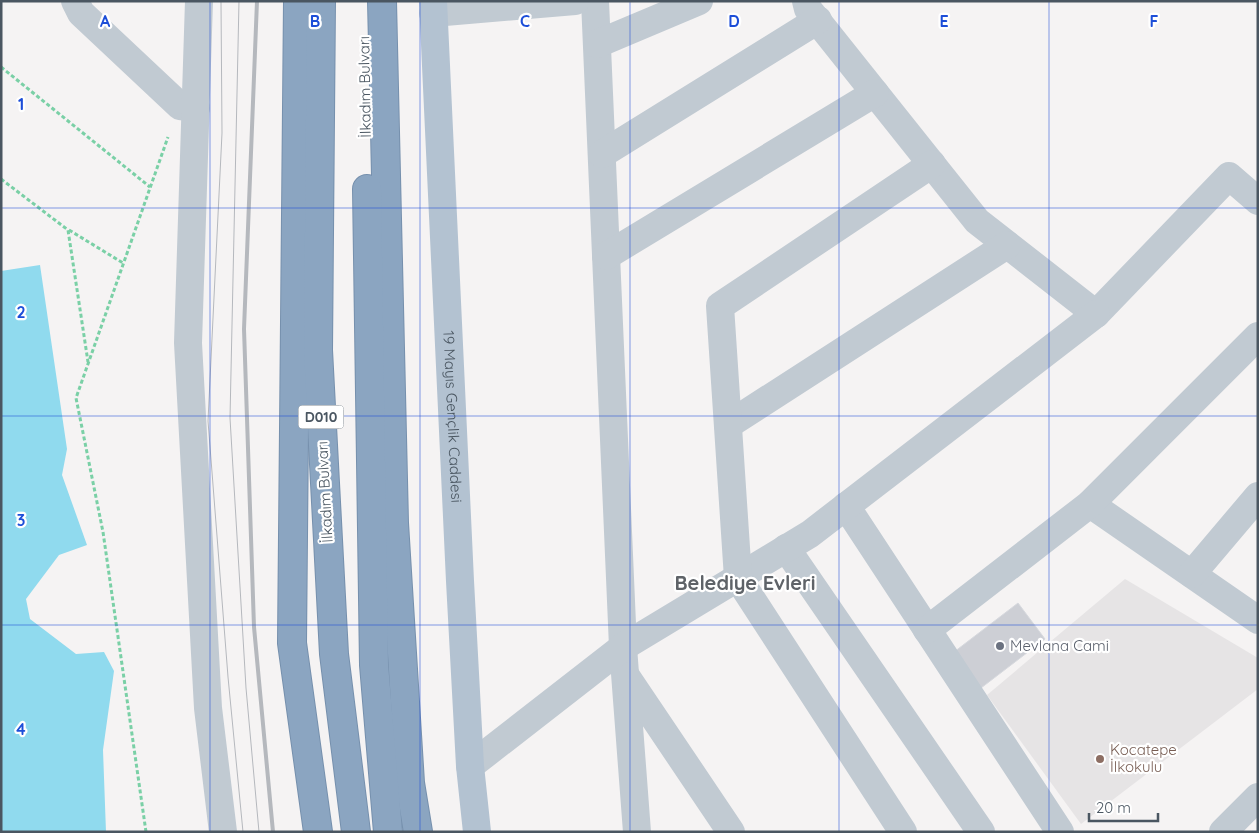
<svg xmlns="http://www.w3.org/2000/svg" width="1259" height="833" viewBox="0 0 1259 833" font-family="Quicksand,sans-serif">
<rect width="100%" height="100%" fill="#f5f3f3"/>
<!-- education -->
<polygon fill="#e6e4e5" points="1125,579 1258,658 1258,689 1081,824 987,695"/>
<!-- water -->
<polygon fill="#90daee" points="40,265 67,449 62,475 87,545 59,555 26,599 30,619 76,654 104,652 114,671 103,750 106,832 1,832 1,271"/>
<!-- building -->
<polygon fill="#cdcfd5" stroke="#d7d9de" points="1018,603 1045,639 981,688 954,652"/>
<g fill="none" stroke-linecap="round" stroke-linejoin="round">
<!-- highway casing -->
<g stroke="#7690ad" stroke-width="30">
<g id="highway">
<polyline points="298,1 292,643 318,832"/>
<polyline points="321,1 318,350 334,654 356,832"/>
<polyline points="382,1 394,523 410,783 418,832"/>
<polyline points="367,189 374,665 388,832"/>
</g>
</g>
<!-- path -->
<g stroke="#7ad0a6" stroke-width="3" stroke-dasharray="4 2.5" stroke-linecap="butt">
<polyline points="1,67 150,187"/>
<polyline points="1,179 68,230 88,362"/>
<polyline points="69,230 123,263"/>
<polyline points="146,832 103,532 76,398 168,137"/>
</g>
<!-- minor -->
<g stroke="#c1cad2" stroke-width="28">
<polyline points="75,1 81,13 180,106 196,108"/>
<polyline points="199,1 188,343 208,708 223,832"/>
<polyline points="595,1 623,647 637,832"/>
<polyline points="806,1 808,9 977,221 1096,314 1229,176 1258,201"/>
<polyline points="433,13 575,1"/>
<polyline points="597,44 699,1"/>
<polyline points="602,154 818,20"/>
<polyline points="606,256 875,93"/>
<polyline points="728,425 1007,245"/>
<polyline points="1090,504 1258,620"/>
<polyline points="846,506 1060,832"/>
<polyline points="786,548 981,832"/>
<polyline points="1192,574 1258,496"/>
<polyline points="927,630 1090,504 1258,336"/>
<polyline points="626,676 731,832"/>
<polyline points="470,766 623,647 810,534 1096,314"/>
<polyline points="903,832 738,578 720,306 932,164"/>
<polyline points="1223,832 1258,797"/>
</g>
<!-- major -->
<path stroke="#b3c2d1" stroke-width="28" id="s1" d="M 433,1 L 460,581 L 470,766 L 477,832"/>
<!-- highway -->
<use href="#highway" stroke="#8ba5c1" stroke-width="28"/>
<!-- tram -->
<g stroke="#b5b8bd" stroke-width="1">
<polyline points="221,1 222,133 208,421 228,677 243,832"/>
<polyline points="239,1 230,418 246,688 259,832"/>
</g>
<!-- rail -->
<polyline stroke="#b5b8bd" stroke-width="4" points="257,1 244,329 254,627 273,832"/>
</g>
<!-- grid -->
<path fill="none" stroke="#1d4ed8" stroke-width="1" stroke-opacity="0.55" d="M 210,1 L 210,832M 420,1 L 420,832M 630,1 L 630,832M 839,1 L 839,832M 1049,1 L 1049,832M 1,208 L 1258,208M 1,416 L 1258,416M 1,625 L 1258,625"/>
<!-- markers -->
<circle fill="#6b7280" stroke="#fff" stroke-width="2" cx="1000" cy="646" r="5"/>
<circle fill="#8d6e63" stroke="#fff" stroke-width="2" cx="1100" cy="759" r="5"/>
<g text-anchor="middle" stroke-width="4.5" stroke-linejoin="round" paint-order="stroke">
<!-- shield labels -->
<rect fill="#fff" stroke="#808990" stroke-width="1" x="298.5" y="405.5" width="45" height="23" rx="4"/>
<g font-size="14" font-weight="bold" fill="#4a5661">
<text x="321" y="422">D010</text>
</g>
<!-- street labels -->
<g font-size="15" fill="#4a5661" stroke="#fff">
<text transform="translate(365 87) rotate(-91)" y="5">İlkadım Bulvarı</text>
<text dy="5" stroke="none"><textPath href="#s1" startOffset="416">19 Mayıs Gençlik Caddesi</textPath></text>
<text transform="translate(325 492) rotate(-93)" y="5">İlkadım Bulvarı</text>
</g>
<!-- worship labels -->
<g font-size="15" fill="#5b616d" stroke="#fff" text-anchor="start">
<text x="1010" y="651">Mevlana Cami</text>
</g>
<!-- education labels -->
<g font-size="15" fill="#785e54" stroke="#fff" text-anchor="start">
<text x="1110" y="755">Kocatepe<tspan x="1110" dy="17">İlkokulu</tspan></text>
</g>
<!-- district labels -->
<g font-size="20" font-weight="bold" fill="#5f6368" stroke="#fff">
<text x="745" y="590">Belediye Evleri</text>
</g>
</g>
<g font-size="16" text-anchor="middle" font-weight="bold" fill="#1d4ed8" stroke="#fff" stroke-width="4.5" stroke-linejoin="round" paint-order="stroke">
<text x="105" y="27">A</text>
<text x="315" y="27">B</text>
<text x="525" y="27">C</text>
<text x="734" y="27">D</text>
<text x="944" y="27">E</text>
<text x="1154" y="27">F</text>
<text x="21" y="110">1</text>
<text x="21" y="318">2</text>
<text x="21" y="526">3</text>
<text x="21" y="735">4</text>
</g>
<!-- border -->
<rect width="1259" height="833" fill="none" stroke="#4a5661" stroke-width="5"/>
<!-- scale -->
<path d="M1089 813v8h69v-8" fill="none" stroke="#4a5661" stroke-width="2.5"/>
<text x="1096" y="813" font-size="15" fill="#4a5661" stroke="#ffffff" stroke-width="4" paint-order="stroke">20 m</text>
</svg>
